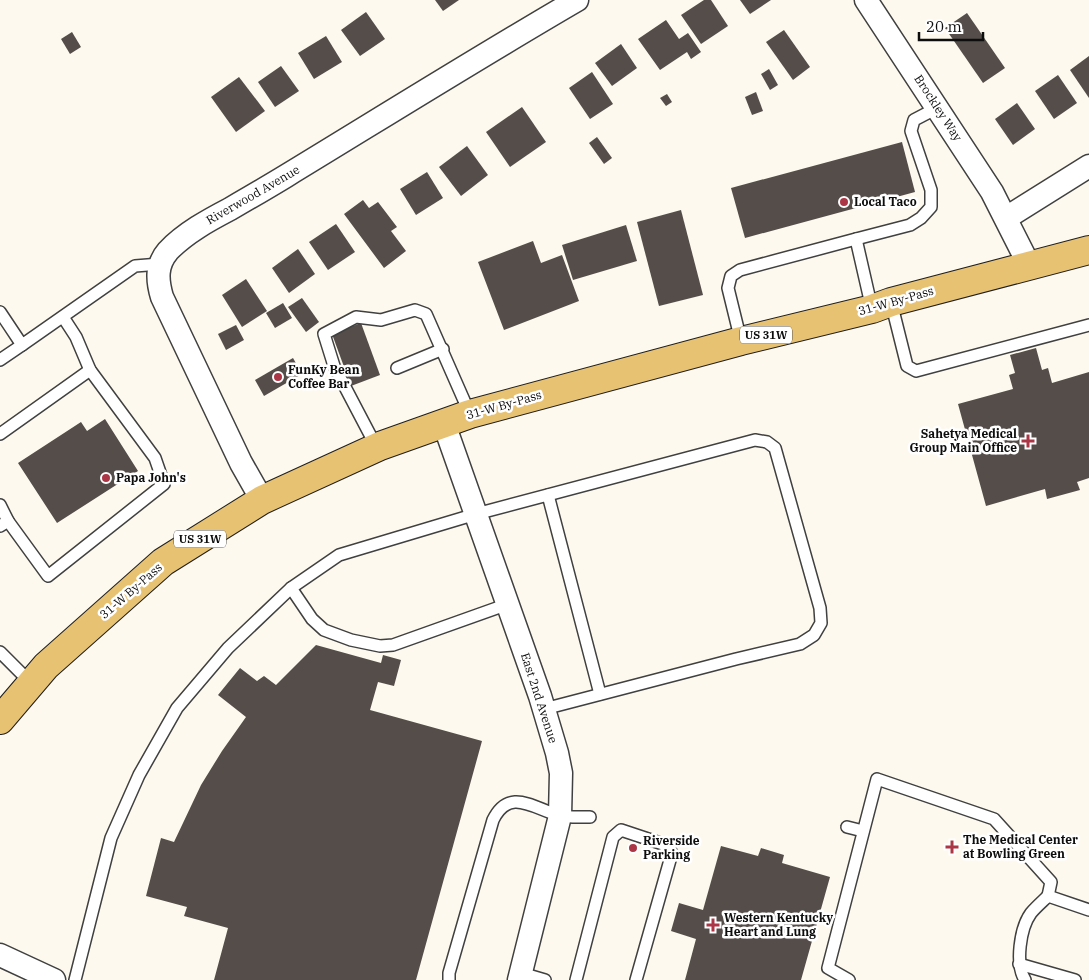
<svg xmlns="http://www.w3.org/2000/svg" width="1089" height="980" viewBox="0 0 1089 980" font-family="'IBM Plex Serif',serif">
<rect width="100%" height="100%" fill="#fdf9ee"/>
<!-- building -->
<g fill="#544d4a">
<polygon points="435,0 459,0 443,11"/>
<polygon points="704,0 711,0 728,26 701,44 681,15"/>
<polygon points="740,0 771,0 750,14"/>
<polygon points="366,12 385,39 360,56 341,30"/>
<polygon points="967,13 1005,68 983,83 945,28"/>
<polygon points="666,20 679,39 688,33 701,52 691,59 687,52 660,70 638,39"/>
<polygon points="784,30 810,67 793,80 766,42"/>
<polygon points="72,32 81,47 70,54 61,39"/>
<polygon points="326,36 342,62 314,79 298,53"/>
<polygon points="621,44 637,68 612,86 595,63"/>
<polygon points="1089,56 1089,98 1070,70"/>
<polygon points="281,66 299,91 275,107 258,82"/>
<polygon points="769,69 778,85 770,90 761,74"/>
<polygon points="592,72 613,104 590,119 569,88"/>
<polygon points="1058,75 1077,103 1054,119 1035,91"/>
<polygon points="239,77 265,111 236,132 211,97"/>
<polygon points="756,92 763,111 752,115 745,97"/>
<polygon points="667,94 672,102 666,106 660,98"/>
<polygon points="1017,103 1035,129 1013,145 995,119"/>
<polygon points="522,107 546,142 510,167 486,132"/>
<polygon points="597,137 612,158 604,164 589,143"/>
<polygon points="902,142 915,192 745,238 731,188"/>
<polygon points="467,146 488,175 461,196 439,167"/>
<polygon points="427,172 443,198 416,215 400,189"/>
<polygon points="363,200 369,208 378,202 397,227 391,231 406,251 384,268 344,214"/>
<polygon points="681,210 703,295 659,306 637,222"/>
<polygon points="336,224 355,252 328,270 309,242"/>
<polygon points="626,225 637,261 573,280 562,245"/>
<polygon points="533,241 541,263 562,255 579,301 504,330 478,262"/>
<polygon points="298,249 315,274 289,293 272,268"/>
<polygon points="246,279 267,311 242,327 222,295"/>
<polygon points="302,298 319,322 306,332 288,307"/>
<polygon points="283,303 292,318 275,328 266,313"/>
<polygon points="361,323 380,375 351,386 332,334"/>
<polygon points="236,325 244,340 226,350 218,334"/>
<polygon points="1036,348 1042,370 1048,368 1052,383 1089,372 1089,478 1077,482 1080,490 1047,499 1045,489 986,506 958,404 1013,389 1009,375 1015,373 1010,355"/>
<polygon points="293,358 302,374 264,396 255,380"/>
<polygon points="105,419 138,471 57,523 18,463 81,422 87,431"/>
<polygon points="316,645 381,663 383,655 401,660 394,686 378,682 370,710 482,741 416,980 214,980 228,928 184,916 187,907 146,896 161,838 174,842 201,785 222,751 246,717 218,695 240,668 257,681 264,676 276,685"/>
<polygon points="721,846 758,856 761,848 784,855 782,863 830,877 801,980 685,980 696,939 671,931 679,903 703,910"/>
</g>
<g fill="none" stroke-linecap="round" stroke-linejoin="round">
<!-- service casing -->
<g stroke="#404040" stroke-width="14">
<g id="service">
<polyline points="856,239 910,225 921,218 931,207 931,190 911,131 914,120 937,108"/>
<polyline points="891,302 907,366 916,371 1089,325"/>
<polyline points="0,312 22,345 135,266 160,264"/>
<polyline points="741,341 728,288 731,276 740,270 856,239 872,309"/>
<polyline points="0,360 22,345"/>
<polyline points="397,368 443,349"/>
<polyline points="0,434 90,370"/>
<polyline points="377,448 334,366 324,334 356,317 381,320 415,310 426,314 470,414"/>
<polyline points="548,495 600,694"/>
<polyline points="0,505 8,521"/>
<polyline points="0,526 8,521 48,576 164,484 155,458 90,370 76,337 63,317"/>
<polyline points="291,588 312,619 324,630 351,640 380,646 393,645 508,604"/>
<polyline points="0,652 31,683"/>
<polyline points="847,827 863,831"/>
<polyline points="1019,964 1075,980"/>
<polyline points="521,973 545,980"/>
<polyline points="75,980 111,838 139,775 177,708 228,648 291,588 339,555 476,514 755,440 767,442 775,448 820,608 821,623 814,635 800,644 736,659 544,709"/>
<path d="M 449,980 L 449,973 L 493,820 C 509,787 533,808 558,815 C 568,818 580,817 590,817"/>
<polyline points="576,980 613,837 621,830 663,844 672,853 636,980"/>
<polyline points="849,980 828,968 877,779 994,819 1051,882 1048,896"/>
<path d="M 1025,980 C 1015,964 1020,928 1031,913 C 1036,907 1043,901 1048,896 L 1089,910"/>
</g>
</g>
<!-- minor casing -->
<g stroke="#404040" stroke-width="25">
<g id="minor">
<polyline points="866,0 992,192 1029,265"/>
<polyline points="1006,218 1089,166"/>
<polyline points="444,424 540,696 557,753 561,773 560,816 519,980"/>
<path d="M 262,500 L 241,463 L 162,297 C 157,280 156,265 168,251 C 185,233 209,220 230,209 C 249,198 268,187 286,176 C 383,117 479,57 577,0"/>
<polyline points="0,955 54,980"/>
</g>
</g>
<!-- primary casing -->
<g stroke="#1e1e1e" stroke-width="30">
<polyline id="primary" points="0,720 46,666 163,562 262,500 380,446 470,414 741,341 872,309 891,302 1089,250"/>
</g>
<!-- service -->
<use href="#service" stroke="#fff" stroke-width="11"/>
<!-- minor -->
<use href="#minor" stroke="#fff" stroke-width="22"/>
<!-- primary -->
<use href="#primary" stroke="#e8c273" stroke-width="28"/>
</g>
<!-- markers -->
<g fill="#ab3645" stroke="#fff" stroke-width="2">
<circle cx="844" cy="202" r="5"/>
<circle cx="278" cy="377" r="5"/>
<path d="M1025.5 433.5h5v5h5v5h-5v5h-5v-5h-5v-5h5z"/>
<circle cx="106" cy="478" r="5"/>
<path d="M949.5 839.5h5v5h5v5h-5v5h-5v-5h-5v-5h5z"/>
<circle cx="633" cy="848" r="5"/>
<path d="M710.5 917.5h5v5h5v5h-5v5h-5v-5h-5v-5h5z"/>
</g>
<g text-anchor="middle" stroke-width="5" stroke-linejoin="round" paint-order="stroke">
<!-- shield labels -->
<g fill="#fff" stroke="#565656" stroke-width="1">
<rect x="740" y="326.5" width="52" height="17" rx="4"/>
<rect x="174" y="530.5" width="52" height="17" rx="4"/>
</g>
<g font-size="11" font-weight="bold" fill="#0d0d0d">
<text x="766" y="339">US 31W</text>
<text x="200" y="543">US 31W</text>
</g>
<!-- street labels -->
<g font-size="12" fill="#0d0d0d" stroke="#fff">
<text transform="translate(938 108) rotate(57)" y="4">Brockley Way</text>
<text transform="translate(253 195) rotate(-30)" y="4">Riverwood Avenue</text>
<text transform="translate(896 301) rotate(-16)" y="4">31-W By-Pass</text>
<text transform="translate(504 405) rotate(-16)" y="4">31-W By-Pass</text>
<text transform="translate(131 591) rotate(-41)" y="4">31-W By-Pass</text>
<text transform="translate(539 698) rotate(72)" y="4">East 2nd Avenue</text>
</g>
<!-- poi labels -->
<g font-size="12" font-weight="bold" fill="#0d0d0d" stroke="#fff" text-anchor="start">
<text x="854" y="206">Local Taco</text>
<text x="288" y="374">FunKy Bean<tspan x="288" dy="14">Coffee Bar</tspan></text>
<text x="1017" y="438" text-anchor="end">Sahetya Medical<tspan x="1017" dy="14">Group Main Office</tspan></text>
<text x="116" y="482">Papa John's</text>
<text x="963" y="844">The Medical Center<tspan x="963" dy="14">at Bowling Green</tspan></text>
<text x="643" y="845">Riverside<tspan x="643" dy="14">Parking</tspan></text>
<text x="724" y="922">Western Kentucky<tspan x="724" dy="14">Heart and Lung</tspan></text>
</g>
</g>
<!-- scale -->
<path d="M919 32v8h64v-8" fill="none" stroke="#0d0d0d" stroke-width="2.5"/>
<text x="926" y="32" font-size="15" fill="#0d0d0d" stroke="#ffffff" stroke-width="4" paint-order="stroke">20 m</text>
</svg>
